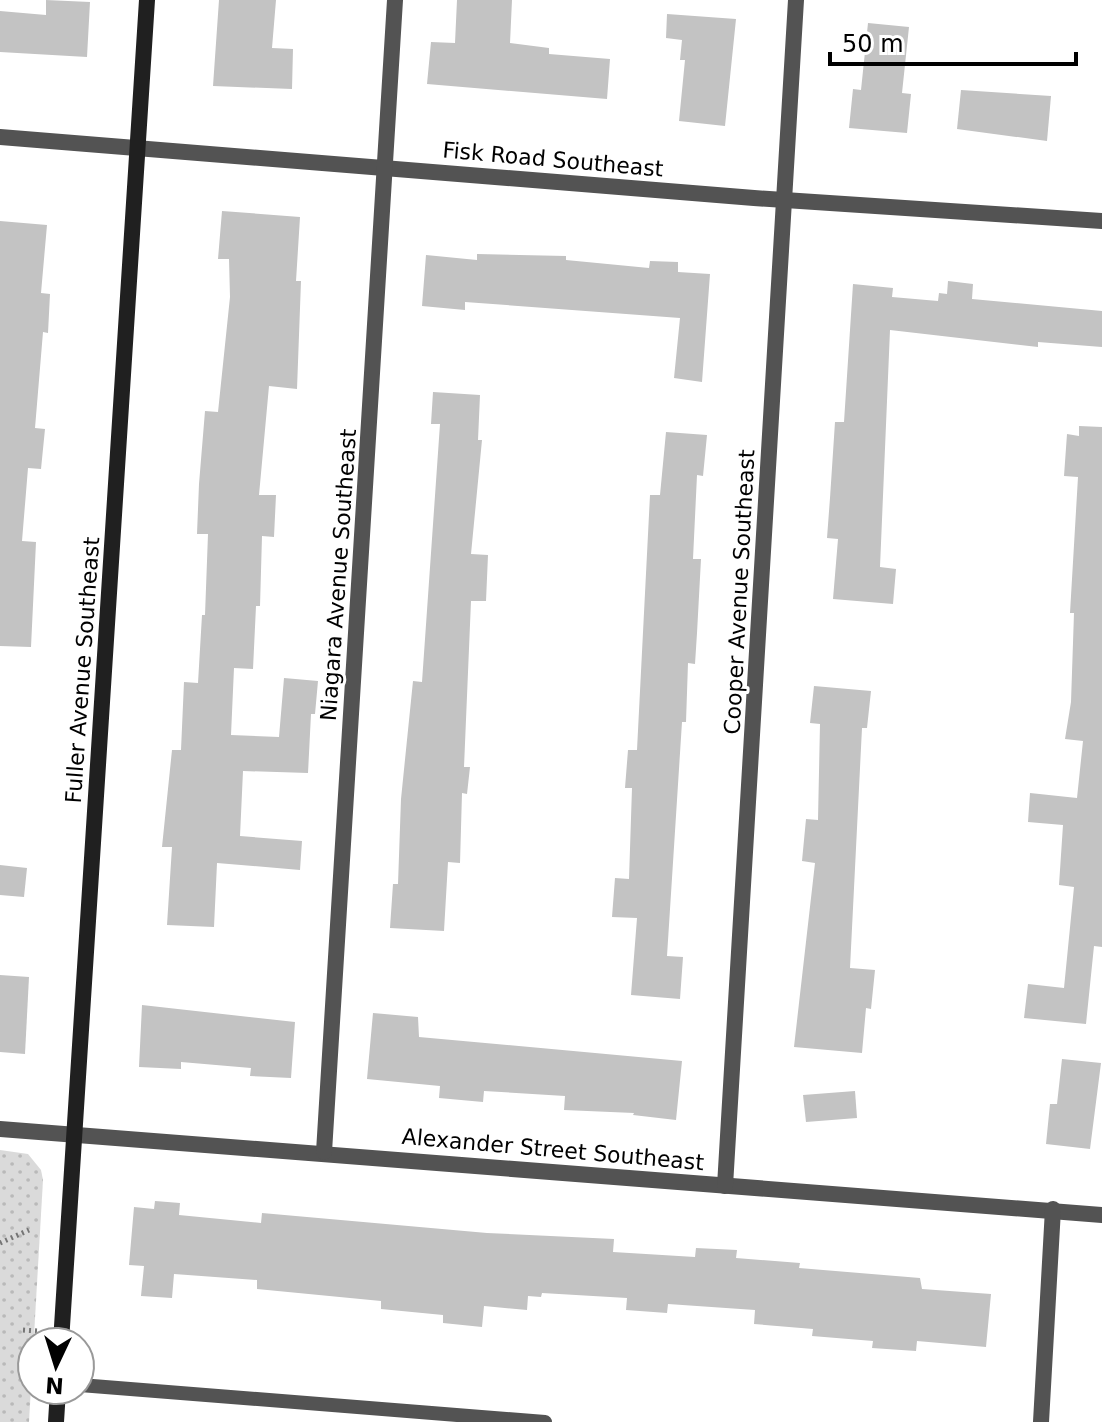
<svg xmlns="http://www.w3.org/2000/svg" width="1102" height="1422" viewBox="0 0 1102 1422" font-family="'DejaVu Sans',sans-serif">
<defs>
<pattern id="grass-dots" width="8" height="8" patternUnits="userSpaceOnUse" patternTransform="scale(2)"><rect width="8" height="8" fill="#dadada"/><path d="M2 2h.1M6 6h.1" fill="none" stroke="#b9b9b9" stroke-width="1.8" stroke-linecap="round"/></pattern>
</defs>
<rect width="100%" height="100%" fill="#fff"/>
<!-- grass -->
<polygon fill="url(#grass-dots)" points="0,1150 28,1154 41,1170 43,1180 29,1422 0,1422"/>
<!-- building -->
<g fill="#c3c3c3">
<polygon points="46,0 90,2 87,57 0,52 0,11 46,15"/>
<polygon points="219,0 276,0 272,48 293,49 292,89 213,86"/>
<polygon points="457,0 512,0 510,43 549,48 549,54 610,59 607,99 427,84 431,42 455,43"/>
<polygon points="667,14 736,19 725,126 679,121 685,60 680,60 682,40 666,38"/>
<polygon points="868,23 909,27 902,93 911,94 907,133 849,128 853,89 861,90"/>
<polygon points="961,90 1051,96 1047,141 957,129"/>
<polygon points="222,211 300,217 296,281 301,281 297,389 269,386 259,495 276,495 274,537 262,536 260,606 256,606 253,669 234,668 231,735 279,737 284,678 318,681 315,714 311,714 308,773 243,771 240,836 302,841 300,870 217,863 214,927 167,925 172,847 162,847 172,750 181,750 184,682 198,683 202,615 205,615 208,534 197,534 199,484 205,411 218,412 230,297 229,259 218,259"/>
<polygon points="0,221 47,225 41,293 50,294 48,333 43,332 35,428 45,429 41,469 28,468 22,541 36,542 31,647 0,646"/>
<polygon points="477,254 566,256 566,260 649,268 650,261 678,262 678,272 710,274 702,382 674,378 680,318 465,302 465,310 422,306 426,255 477,260"/>
<polygon points="948,281 973,284 972,299 1102,311 1102,347 1038,342 1038,347 890,330 880,567 896,569 893,604 833,599 838,539 827,538 830,498 835,422 844,422 853,284 893,288 892,297 938,301 939,293 947,294"/>
<polygon points="433,392 480,395 478,440 482,440 471,554 488,555 486,601 471,601 464,767 470,767 467,794 462,793 460,863 448,862 444,931 390,928 393,884 398,884 401,799 413,681 422,682 440,424 431,424"/>
<polygon points="1079,426 1102,427 1102,947 1094,946 1086,1024 1024,1018 1028,984 1064,988 1074,887 1059,885 1063,825 1028,822 1030,793 1077,798 1083,741 1065,739 1071,702 1074,613 1070,613 1078,477 1064,476 1067,434 1079,436"/>
<polygon points="666,432 707,435 703,476 697,475 693,559 701,559 697,633 695,664 688,663 686,722 682,722 667,956 683,957 680,999 631,995 637,918 612,917 615,878 629,879 632,788 625,788 628,750 637,750 650,495 660,495"/>
<polygon points="814,686 871,691 867,728 862,728 850,968 875,970 871,1009 866,1008 862,1053 794,1047 815,863 802,861 806,819 818,820 820,724 810,723"/>
<polygon points="0,865 27,868 24,897 0,895"/>
<polygon points="0,975 29,977 25,1054 0,1052"/>
<polygon points="142,1005 295,1022 291,1078 250,1076 251,1068 181,1062 181,1069 139,1067"/>
<polygon points="373,1013 418,1017 419,1037 682,1061 676,1120 633,1115 634,1113 564,1110 565,1096 484,1091 483,1102 439,1098 440,1086 367,1079"/>
<polygon points="1062,1059 1101,1063 1090,1149 1046,1144 1050,1104 1057,1104"/>
<polygon points="855,1091 857,1118 806,1122 803,1095"/>
<polygon points="155,1201 180,1203 179,1215 261,1223 262,1213 487,1233 614,1239 613,1252 695,1257 696,1248 737,1250 736,1258 800,1263 799,1268 920,1278 922,1289 991,1294 986,1347 917,1341 916,1351 872,1348 873,1341 812,1336 813,1329 754,1324 755,1310 668,1304 667,1313 626,1310 627,1298 542,1293 541,1297 528,1296 527,1310 484,1306 482,1327 443,1323 443,1315 381,1309 381,1301 257,1289 257,1280 174,1274 172,1298 141,1296 144,1266 129,1265 134,1207 154,1209"/>
</g>
<g fill="none" stroke-linecap="round" stroke-linejoin="round">
<!-- path -->
<g stroke="#757575" stroke-width="5" stroke-dasharray="2 4" stroke-linecap="butt">
<polyline points="0,1243 29,1230"/>
<polyline points="23,1330 38,1331"/>
</g>
<!-- lane -->
<polyline stroke="#535353" stroke-width="14" points="80,1385 545,1422"/>
<!-- street -->
<g stroke="#535353" stroke-width="16">
<polyline points="0,137 754,198 1102,221"/>
<polyline points="0,1129 1102,1215"/>
<polyline points="324,1152 395,0"/>
<polyline points="725,1186 796,0"/>
<polyline points="1041,1422 1053,1209"/>
</g>
<!-- secondary -->
<g stroke="#202020" stroke-width="16">
<polyline points="61,1342 147,0"/>
<polyline points="56,1422 58,1390"/>
</g>
</g>
<g text-anchor="middle" stroke-width="6" stroke-linejoin="round" paint-order="stroke">
<!-- street labels -->
<g font-size="22" fill="#000" stroke="#fff">
<text transform="translate(553 159) rotate(5)" y="8">Fisk Road Southeast</text>
<text transform="translate(338 575) rotate(-86)" y="8">Niagara Avenue Southeast</text>
<text transform="translate(739 592) rotate(-87)" y="8">Cooper Avenue Southeast</text>
<text transform="translate(82 670) rotate(-86)" y="8">Fuller Avenue Southeast</text>
<text transform="translate(553 1149) rotate(5)" y="8">Alexander Street Southeast</text>
</g>
</g>
<!-- north arrow -->
<g transform="translate(56 1366) rotate(184)"><circle r="38" fill="#ffffff" stroke="#999999" stroke-width="2"/>
<path d="M0-6L14 30L0 20L-14 30Z" fill="#000000"/>
<text y="-12" font-size="22" font-weight="bold" text-anchor="middle" fill="#000000">N</text>
</g>
<!-- scale -->
<path d="M830 52v12h246v-12" fill="none" stroke="#000000" stroke-width="4"/>
<text x="842" y="52" font-size="24" fill="#000000" stroke="#ffffff" stroke-width="6" paint-order="stroke">50 m</text>
</svg>
